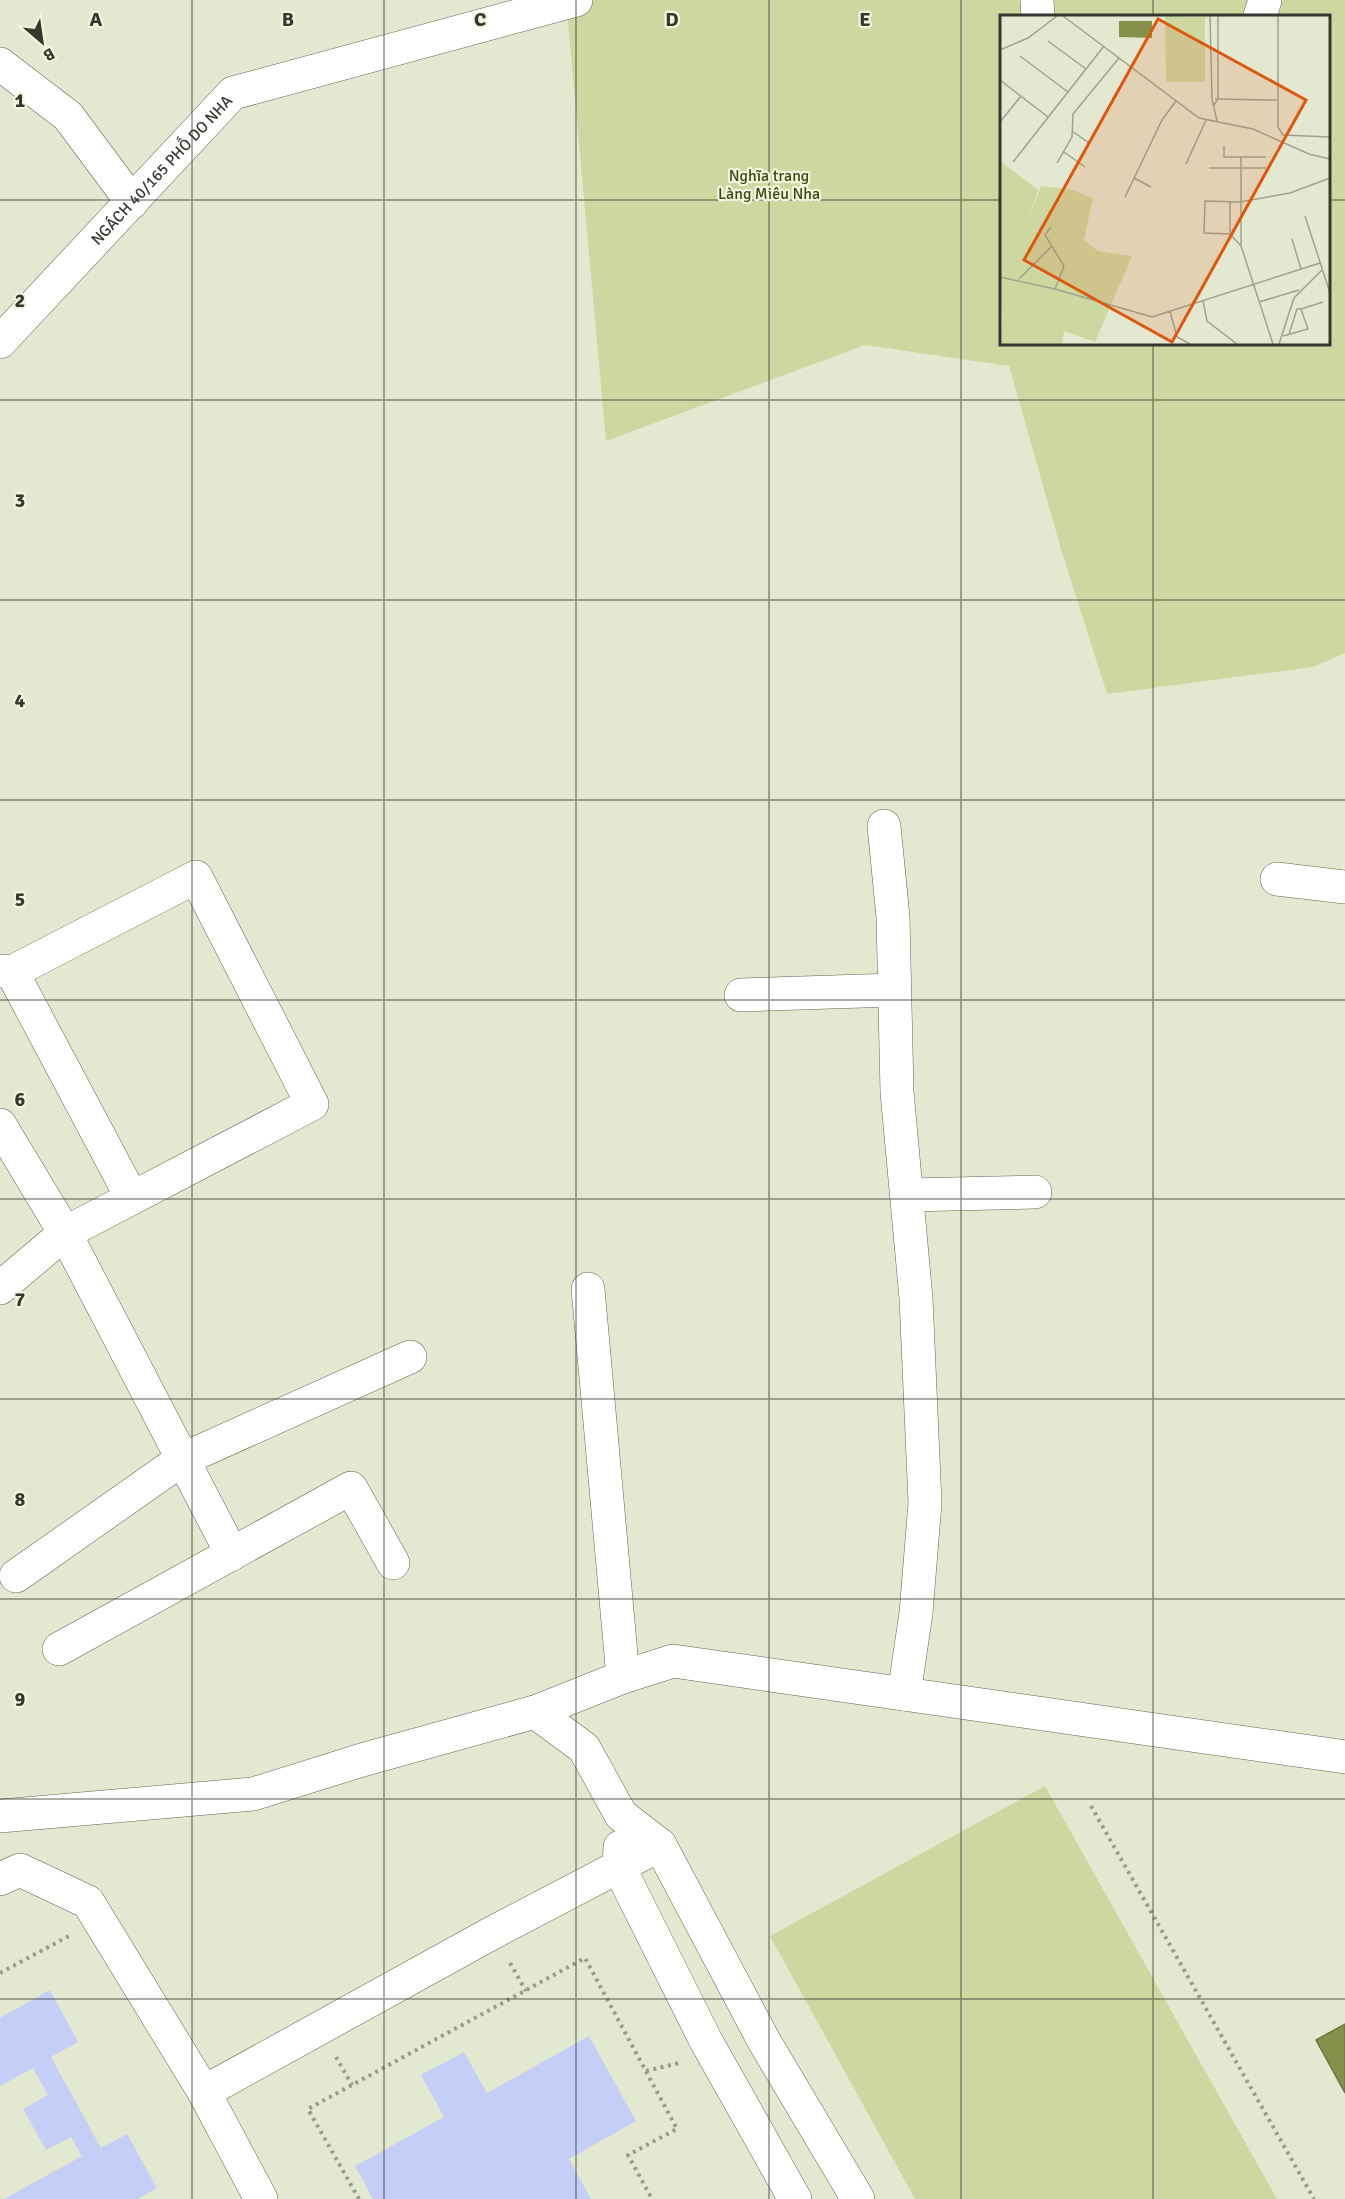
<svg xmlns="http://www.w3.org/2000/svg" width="1345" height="2199" viewBox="0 0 1345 2199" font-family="Signika,sans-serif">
<rect width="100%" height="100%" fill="#e3e8d0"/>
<!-- green -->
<g fill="#cdd8a1" fill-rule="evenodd">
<path d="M 566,0 L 1345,0 L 1345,653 L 1313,667 L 1107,694 L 1061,549 L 1009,366 L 865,345 L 606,441 ZM 1002,16 L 1328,16 L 1328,344 L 1002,344 Z"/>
<polygon points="1045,1786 1277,2199 915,2199 770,1936"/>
</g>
<!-- water -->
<polygon fill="#84914a" stroke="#6d7642" stroke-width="1.5" points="1345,2024 1345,2093 1316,2040"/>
<!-- building -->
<g fill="#c4cef7">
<polygon points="50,1990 78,2042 51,2057 101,2148 127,2134 157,2188 137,2199 4,2199 82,2156 71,2137 46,2150 23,2109 48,2095 33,2068 0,2086 0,2018"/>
<polygon points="589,2036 636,2121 569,2159 591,2199 373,2199 355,2166 444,2117 421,2075 464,2052 487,2093"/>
</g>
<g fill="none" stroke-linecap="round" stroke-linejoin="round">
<!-- minor casing -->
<g stroke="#616650" stroke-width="34">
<g id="minor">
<polyline points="1037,0 1038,16"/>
<polyline points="1260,16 1265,0"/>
<polyline points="0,64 68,116 132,202"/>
<path id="s1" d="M 0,342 L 233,93 L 576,0"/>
<polyline points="884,826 893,917 897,1092 916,1298 925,1503 916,1613 904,1694"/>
<polyline points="1277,879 1345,887"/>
<polyline points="0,971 12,972 196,877 312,1104 65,1233 0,1288"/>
<polyline points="12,972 132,1198"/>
<polyline points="741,995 894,990"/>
<polyline points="0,1125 65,1233 232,1554"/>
<polyline points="907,1195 1035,1192"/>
<polyline points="588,1289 623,1677"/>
<polyline points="16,1576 181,1460 410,1357"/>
<polyline points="59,1649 351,1488 393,1563"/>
<polyline points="535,1712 584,1748 621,1815 660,1845 764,2041 858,2199"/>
<polyline points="0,1816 253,1794 362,1760 535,1712 623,1677 673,1661 1345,1757"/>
<polyline points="620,1847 619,1867 706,2041 795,2199"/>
<polyline points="0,1879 20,1870 88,1902 204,2092 261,2199"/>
<polyline points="204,2092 492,1933 660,1845"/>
</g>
</g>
<!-- path -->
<g stroke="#989c8a" stroke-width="4" stroke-dasharray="3 4.5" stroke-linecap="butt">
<polyline points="1091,1806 1314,2199"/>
<polyline points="510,1963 526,1991"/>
<polyline points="0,1973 69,1936"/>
<polyline points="336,2057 352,2085"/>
<polyline points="646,2071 679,2063"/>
<polyline points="359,2199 308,2109 585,1958 677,2129 628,2155 652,2199"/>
</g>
<!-- minor -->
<use href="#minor" stroke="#fff" stroke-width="33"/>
</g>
<!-- grid -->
<path fill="none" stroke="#36382f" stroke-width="1.5" stroke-opacity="0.55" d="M 192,0 L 192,2199M 384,0 L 384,2199M 576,0 L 576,2199M 769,0 L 769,2199M 961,0 L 961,2199M 1153,0 L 1153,16M 0,200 L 1002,200M 1328,200 L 1345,200M 1153,344 L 1153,2199M 0,400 L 1345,400M 0,600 L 1345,600M 0,800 L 1345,800M 0,1000 L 1345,1000M 0,1199 L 1345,1199M 0,1399 L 1345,1399M 0,1599 L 1345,1599M 0,1799 L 1345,1799M 0,1999 L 1345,1999"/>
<g text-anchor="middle" stroke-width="4.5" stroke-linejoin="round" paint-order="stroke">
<!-- street labels -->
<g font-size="16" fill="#36382f" stroke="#f0f5dd">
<text dy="6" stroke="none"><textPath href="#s1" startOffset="236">NGÁCH 40/165 PHỐ DO NHA</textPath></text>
</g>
<!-- park labels -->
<g font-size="16" fill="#3e4610" stroke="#f0f5dd">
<text x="769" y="181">Nghĩa trang<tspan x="769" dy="18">Làng Miêu Nha</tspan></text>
</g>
</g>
<!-- overview -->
<g transform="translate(1000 15)">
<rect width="330" height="330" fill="#e3e8d0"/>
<path d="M 165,1 L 205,2 L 205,67 L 166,67 ZM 0,146 L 38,175 L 28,205 L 41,171 L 69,174 L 93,183 L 84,225 L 98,236 L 132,241 L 95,327 L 64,316 L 62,329 L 2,329 Z" fill="#cdd8a1"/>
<path d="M 119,6 L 152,6 L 152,23 L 119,22 Z" fill="#84914a"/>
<path fill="none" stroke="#9ea290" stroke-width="1.5" d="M 63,1 L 199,103 L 253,114 L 309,139 L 330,144M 210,1 L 212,84 L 217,106M 278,1 L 278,112 L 283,120 L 330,122M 48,26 L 86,54M 0,35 L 28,23 L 57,1M 20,41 L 68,77M 0,65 L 48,102M 215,84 L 277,85M 214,90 L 218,84 L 218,1M 0,107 L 21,81M 72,116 L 89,128M 224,131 L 224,142 L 266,142M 64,137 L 85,152M 241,142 L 241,231 L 273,329M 13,147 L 104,31M 57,148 L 72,122 L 73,99 L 119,43M 186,149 L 206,105M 209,153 L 266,153M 134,163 L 151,172M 125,182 L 162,105 L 176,86M 305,201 L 330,278M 51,212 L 45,220 L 64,251 L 55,274 L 152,302 L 320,248M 230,219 L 230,187M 292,224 L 301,254M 241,231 L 230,219 L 204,218 L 205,186 L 240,187 L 290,178 L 330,163M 0,262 L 55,274M 19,264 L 52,231M 203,286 L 207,306 L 237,329M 259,287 L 299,275M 170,296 L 177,322 L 190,329M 289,319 L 297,294 L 301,294M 283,321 L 308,314 L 301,294 L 323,287M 279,329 L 294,283 L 322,255"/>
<path fill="#df570e" fill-opacity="0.15" stroke="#df570e" stroke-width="3" d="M 158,4 L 306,85 L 172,327 L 24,245 Z"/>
<rect width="330" height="330" fill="none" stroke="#36382f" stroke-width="3"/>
</g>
<g font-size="20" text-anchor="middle" font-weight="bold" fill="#36382f" stroke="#f0f5dd" stroke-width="4.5" stroke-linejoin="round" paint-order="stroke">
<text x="96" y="26">A</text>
<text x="288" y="26">B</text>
<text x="480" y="26">C</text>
<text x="672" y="26">D</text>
<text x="865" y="26">E</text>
<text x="20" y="107">1</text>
<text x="20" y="307">2</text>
<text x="20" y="507">3</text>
<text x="20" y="707">4</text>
<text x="20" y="906">5</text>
<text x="20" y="1106">6</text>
<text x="20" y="1306">7</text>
<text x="20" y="1506">8</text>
<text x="20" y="1706">9</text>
</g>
<!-- north arrow -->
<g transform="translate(42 42) rotate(151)" stroke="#f0f5dd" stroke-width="4.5" paint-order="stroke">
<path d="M0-4.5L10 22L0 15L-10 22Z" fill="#36382f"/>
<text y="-9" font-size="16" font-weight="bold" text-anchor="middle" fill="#36382f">B</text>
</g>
</svg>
